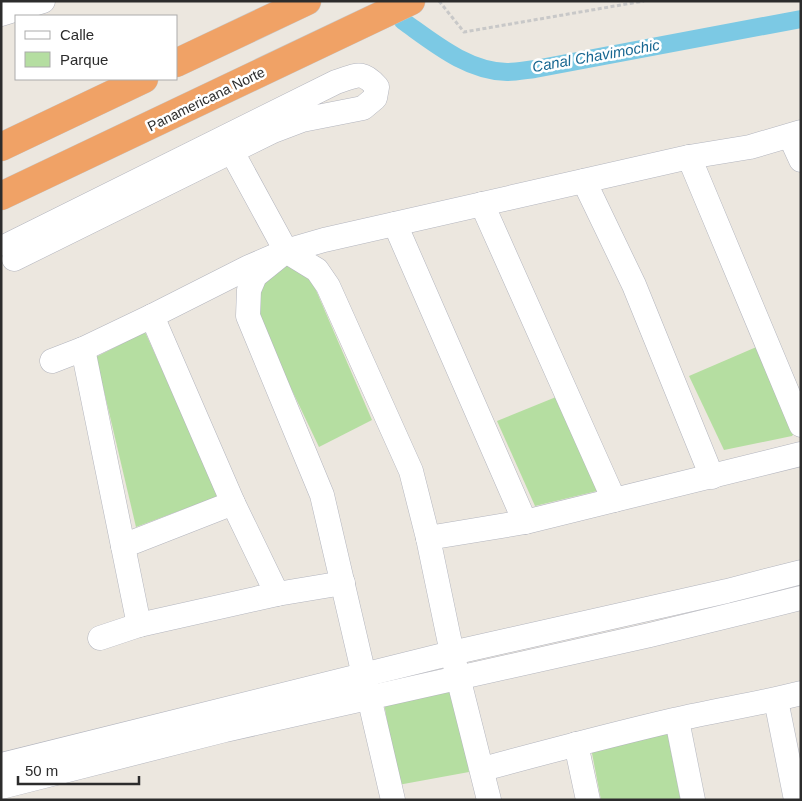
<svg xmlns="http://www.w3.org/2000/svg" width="802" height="801" viewBox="0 0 802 801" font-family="Arial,sans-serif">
<rect width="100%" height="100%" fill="#ece7df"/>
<!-- green -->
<g fill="#b5dea1">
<polygon points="287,265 312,281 372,420 319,447 248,298 262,272"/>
<polygon points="145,332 219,496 136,527 96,357"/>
<polygon points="761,345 800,424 792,436 724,450 689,376"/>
<polygon points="556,397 597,491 535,506 497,421"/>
<polygon points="455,690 469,772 398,785 384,703"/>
<polygon points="667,731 681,800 601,800 591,748"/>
</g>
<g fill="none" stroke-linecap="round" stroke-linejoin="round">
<!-- canal -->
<path stroke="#7cc9e4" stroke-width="18" d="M 403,21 C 434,43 467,71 507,72 C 516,72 526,70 535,69 L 801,19"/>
<!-- minor casing -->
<g stroke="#b3b5be" stroke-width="25">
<g id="minor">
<polyline points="1,14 43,1"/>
<polyline points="790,136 801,160"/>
<polyline points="225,139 286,251"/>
<polyline points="689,157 801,425"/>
<polyline points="584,181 634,285 712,477"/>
<polyline points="482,204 614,500"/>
<polyline points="395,224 525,522 801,454"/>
<path d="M 8,245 L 336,82 C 356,76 361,69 377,87 L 375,98 L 363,108 L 302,120 L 273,131 L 14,259"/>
<polyline points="83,349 139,625"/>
<polyline points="52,361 83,349 152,316 249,267 286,251 324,240 689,157 750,147 801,132"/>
<polyline points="428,538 525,522"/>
<polyline points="123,546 233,503"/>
<polyline points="277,594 343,583"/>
<polyline points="100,638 139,625 277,594 233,503 152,316"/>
<polyline points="776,700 796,800"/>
<polyline points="677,720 693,800"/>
<polyline points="576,744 588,800"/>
<polyline points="1,765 452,653 727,591 801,572"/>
<path d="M 483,769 C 546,752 610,735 674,720 C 716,710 759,704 801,693"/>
<polyline points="1,787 225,730 650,635 801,598"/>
<polyline points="393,800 322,495 248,316 249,290 255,276 286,251 317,270 328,286 411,471 428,538 452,653 489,800"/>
</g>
</g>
<!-- highway casing -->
<g stroke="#c8c8c8" stroke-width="29">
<g id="highway">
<polyline points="176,63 307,1"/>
<polyline points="1,147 144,79"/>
<polyline points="1,196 411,1"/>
</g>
</g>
<!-- path -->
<polyline stroke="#c8c8c8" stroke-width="3" stroke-dasharray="4 2.5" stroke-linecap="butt" points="439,1 464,32 644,1"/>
<!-- minor -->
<use href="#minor" stroke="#fff" stroke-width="24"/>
<!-- highway -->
<use href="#highway" stroke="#f0a266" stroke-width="28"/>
</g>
<g text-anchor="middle" stroke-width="5" stroke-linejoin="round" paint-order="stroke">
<!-- street labels -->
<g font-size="14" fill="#2c2c2c" stroke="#fff">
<text transform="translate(206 99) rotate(-26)" y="5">Panamericana Norte</text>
</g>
<!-- water labels -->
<g font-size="15" font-style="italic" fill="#196892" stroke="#fff">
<text transform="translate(596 56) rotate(-10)" y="5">Canal Chavimochic</text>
</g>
</g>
<!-- border -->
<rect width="802" height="801" fill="none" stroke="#2c2c2c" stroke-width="5"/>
<!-- legend -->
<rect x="15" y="15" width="162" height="65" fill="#ffffff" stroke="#ababab"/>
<rect x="25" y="31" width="25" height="8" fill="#ffffff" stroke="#ababab"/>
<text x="60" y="40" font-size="15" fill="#2c2c2c">Calle</text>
<rect x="25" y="52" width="25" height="15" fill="#b5dea1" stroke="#ababab"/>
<text x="60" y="65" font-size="15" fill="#2c2c2c">Parque</text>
<!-- scale -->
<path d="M18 776v8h121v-8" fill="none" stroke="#2c2c2c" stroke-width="2.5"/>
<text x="25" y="776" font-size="15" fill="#2c2c2c" stroke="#ffffff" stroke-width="4" paint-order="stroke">50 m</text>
</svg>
